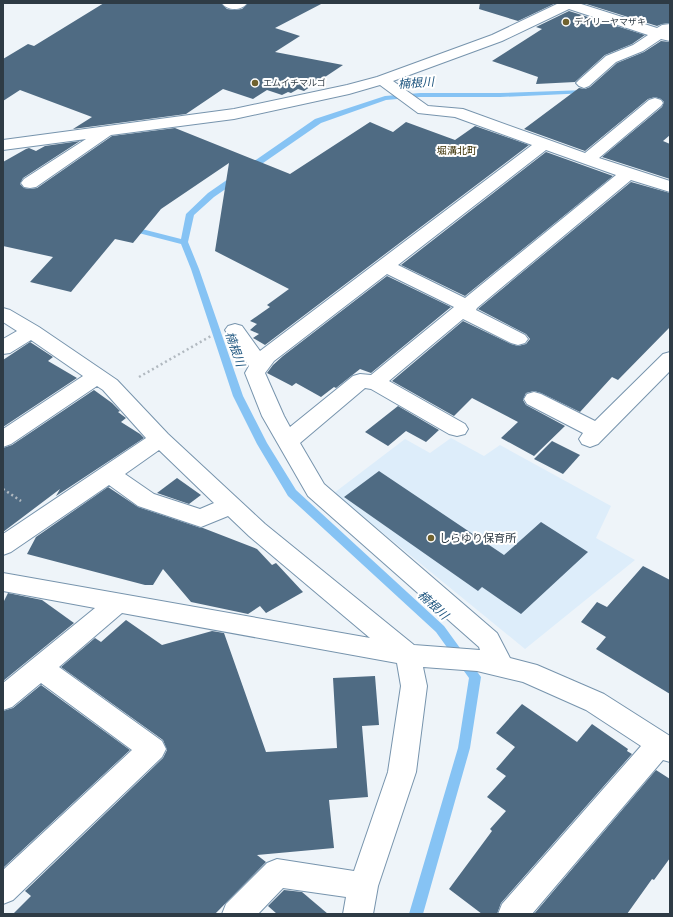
<svg xmlns="http://www.w3.org/2000/svg" width="673" height="917" viewBox="0 0 673 917" font-family="'Roboto Condensed','Noto Sans JP',sans-serif">
<rect width="100%" height="100%" fill="#eef4f9"/>
<!-- built -->
<polygon fill="#ddedfa" points="451,438 484,456 500,445 611,506 596,538 635,560 525,649 334,493 405,439 430,453"/>
<g fill="none" stroke-linecap="round" stroke-linejoin="round">
<!-- stream -->
<polygon fill="#86c3f4" fill-rule="evenodd" points="586,90 590,92 588,93 500,97 420,97 386,100 321,123 214,197 194,215 188,242 199,269 243,396 267,443 296,490 444,626 481,677 470,748 423,914 409,914 458,748 469,678 436,632 288,496 257,444 233,396 191,269 181,244 127,230 126,228 130,226 181,239 186,214 208,193 315,119 385,96 420,93 500,93"/>
</g>
<!-- building -->
<g fill="#4f6b83">
<polygon points="104,3 221,3 227,9 234,10 242,9 248,3 323,3 275,28 300,36 275,52 343,65 304,91 298,89 291,93 288,92 282,95 267,90 253,99 223,89 186,114 73,129 92,117 20,90 3,101 3,59 28,44 34,46"/>
<polygon points="480,3 556,3 518,21 479,9"/>
<polygon points="583,3 670,3 670,23 662,24 657,26"/>
<polygon points="569,11 645,35 632,44 605,55 575,82 536,84 538,77 492,61 542,29 536,27"/>
<polygon points="661,41 670,42 670,135 663,141 670,144 670,179 602,157 662,107 664,102 661,99 655,97 648,99 585,151 524,129 579,88 585,89 590,87 617,63 644,52"/>
<polygon points="370,122 393,132 406,122 455,140 475,126 529,145 265,345 253,338 259,334 250,330 257,324 250,321 270,307 267,305 289,289 215,251 229,163 161,209 133,243 115,239 71,292 30,282 53,257 3,246 3,162 26,149 29,148 36,151 45,146 80,141 23,178 20,184 24,188 30,189 37,188 112,136 175,128 290,174"/>
<polygon points="546,152 613,176 465,296 401,265"/>
<polygon points="631,182 670,193 670,327 618,380 612,377 580,412 541,393 534,391 526,393 523,400 526,405 565,426 534,456 501,438 518,422 472,398 454,416 392,381 463,321 511,344 518,346 526,344 530,339 526,334 478,309"/>
<polygon points="387,276 451,307 371,373 360,369 336,388 334,387 321,397 296,383 292,386 267,373 273,365 283,356"/>
<polygon points="30,342 53,357 48,361 77,378 3,427 3,360"/>
<polygon points="94,390 112,403 120,411 118,412 126,418 121,422 140,434 144,438 56,496 60,489 3,532 3,448 12,445"/>
<polygon points="398,406 439,430 426,442 406,431 388,446 365,432"/>
<polygon points="552,441 580,455 563,474 534,459"/>
<polygon points="379,471 504,555 541,522 588,552 521,614 482,587 478,591 344,497"/>
<polygon points="177,478 201,495 189,504 157,493"/>
<polygon points="108,487 138,507 201,528 203,528 257,549 272,565 276,563 303,592 266,613 260,606 248,614 191,602 163,569 153,585 145,585 27,554 36,537"/>
<polygon points="643,566 670,580 670,694 596,649 606,637 581,622 597,602 607,607"/>
<polygon points="8,593 42,600 74,623 3,681 3,603"/>
<polygon points="126,620 162,645 212,631 224,633 266,752 337,748 333,678 375,676 379,725 362,726 368,797 329,800 334,848 257,855 266,862 215,914 13,914 31,896 25,891 163,758 167,750 163,740 61,667 95,638 101,642"/>
<polygon points="41,685 130,750 3,868 3,711 13,708"/>
<polygon points="522,704 577,742 592,724 628,749 627,751 632,754 501,903 497,914 482,914 449,889 492,831 490,829 506,811 487,797 506,776 496,769 515,747 496,733"/>
<polygon points="656,770 670,779 670,858 654,880 652,879 627,914 534,914"/>
<polygon points="284,890 302,892 328,914 277,914 268,906"/>
</g>
<g fill="none" stroke-linecap="round" stroke-linejoin="round">
<!-- minor casing -->
<g stroke="#7794ad" stroke-width="2">
<g id="minor">
<path d="M 222,3 L 247,3 C 242,11 227,11 222,3 Z"/>
<path d="M 559,3 L 578,3 L 657,28 L 662,25 L 670,24 L 670,41 L 661,39 L 643,51 L 616,62 L 589,86 L 584,88 L 579,86 L 576,83 L 579,80 L 606,56 L 633,45 L 648,35 L 569,9 L 502,41 L 393,81 L 428,106 L 463,109 L 585,153 L 649,100 L 655,98 L 661,100 L 663,103 L 661,106 L 599,158 L 670,181 L 670,192 L 631,180 L 477,308 L 476,310 L 525,335 L 528,339 L 525,343 L 518,345 L 511,343 L 463,319 L 389,381 L 465,424 L 468,429 L 465,434 L 457,436 L 449,434 L 371,389 L 365,388 L 300,443 L 324,484 L 497,633 L 510,658 L 537,665 L 604,694 L 670,736 L 670,762 L 663,760 L 532,914 L 498,914 L 502,904 L 641,746 L 586,710 L 523,682 L 477,671 L 423,667 L 427,686 L 416,772 L 378,886 L 373,914 L 343,914 L 346,897 L 283,888 L 258,914 L 222,914 L 226,904 L 267,863 L 277,859 L 354,871 L 388,772 L 401,686 L 397,663 L 122,613 L 59,667 L 162,741 L 166,749 L 162,757 L 13,900 L 3,904 L 3,870 L 132,750 L 41,683 L 12,707 L 3,710 L 3,683 L 95,608 L 3,591 L 3,573 L 370,638 L 249,536 L 228,516 L 201,527 L 138,506 L 109,485 L 11,552 L 3,555 L 3,534 L 146,438 L 103,390 L 97,386 L 11,444 L 3,447 L 3,429 L 83,376 L 31,340 L 10,353 L 3,354 L 3,339 L 17,331 L 3,322 L 3,308 L 10,310 L 39,327 L 117,380 L 168,434 L 265,524 L 414,645 L 480,650 L 479,647 L 308,496 L 262,416 L 245,373 L 249,366 L 225,330 L 228,326 L 235,324 L 242,326 L 260,351 L 532,145 L 455,117 L 418,113 L 380,85 L 349,94 L 234,119 L 111,135 L 36,187 L 30,188 L 24,187 L 21,183 L 24,179 L 86,139 L 3,150 L 3,140 L 234,109 L 347,85 L 377,77 L 492,35 ZM 546,150 L 616,175 L 465,298 L 398,265 ZM 387,274 L 454,307 L 371,375 L 360,374 L 353,376 L 290,427 L 284,416 L 265,373 L 274,361 ZM 159,450 L 214,503 L 200,509 L 154,494 L 125,474 Z"/>
<polygon points="670,352 670,371 598,444 590,447 582,444 579,439 583,433 527,404 524,399 527,394 534,392 541,394 595,421 663,354"/>
</g>
</g>
<!-- path -->
<g stroke="#b1b9c0" stroke-width="2.5" stroke-dasharray="2 3" stroke-linecap="butt">
<polyline points="139,377 211,336"/>
<polyline points="3,489 21,501"/>
</g>
<!-- minor -->
<use href="#minor" fill="#fff" fill-rule="evenodd"/>
</g>
<!-- markers -->
<g fill="#70622f" stroke="#fff" stroke-width="1.5">
<circle cx="566" cy="22" r="4"/>
<circle cx="255" cy="83" r="4"/>
<circle cx="431" cy="538" r="4"/>
</g>
<g text-anchor="middle" stroke-width="4" stroke-linejoin="round" paint-order="stroke">
<!-- far-poi labels -->
<g font-size="9" fill="#2e3b45" stroke="#fff" text-anchor="start">
<text x="574" y="25">デイリーヤマザキ</text>
<text x="263" y="86">エムイチマルゴ</text>
</g>
<!-- far-neighbourhood labels -->
<g font-size="10" fill="#3a2f03" stroke="#fff">
<text x="457" y="154">堀溝北町</text>
</g>
<!-- poi labels -->
<g font-size="11" fill="#2e3b45" stroke="#fff" text-anchor="start">
<text x="439" y="542">しらゆり保育所</text>
</g>
<!-- water labels -->
<g font-size="12" font-style="italic" fill="#205780" stroke="#fff">
<text transform="translate(416 83) rotate(-4)" y="4">楠根川</text>
<text transform="translate(235 349) rotate(71)" y="4">楠根川</text>
<text transform="translate(433 605) rotate(43)" y="4">楠根川</text>
</g>
</g>
<!-- border -->
<rect width="673" height="917" fill="none" stroke="#2e3b45" stroke-width="8"/>
</svg>
